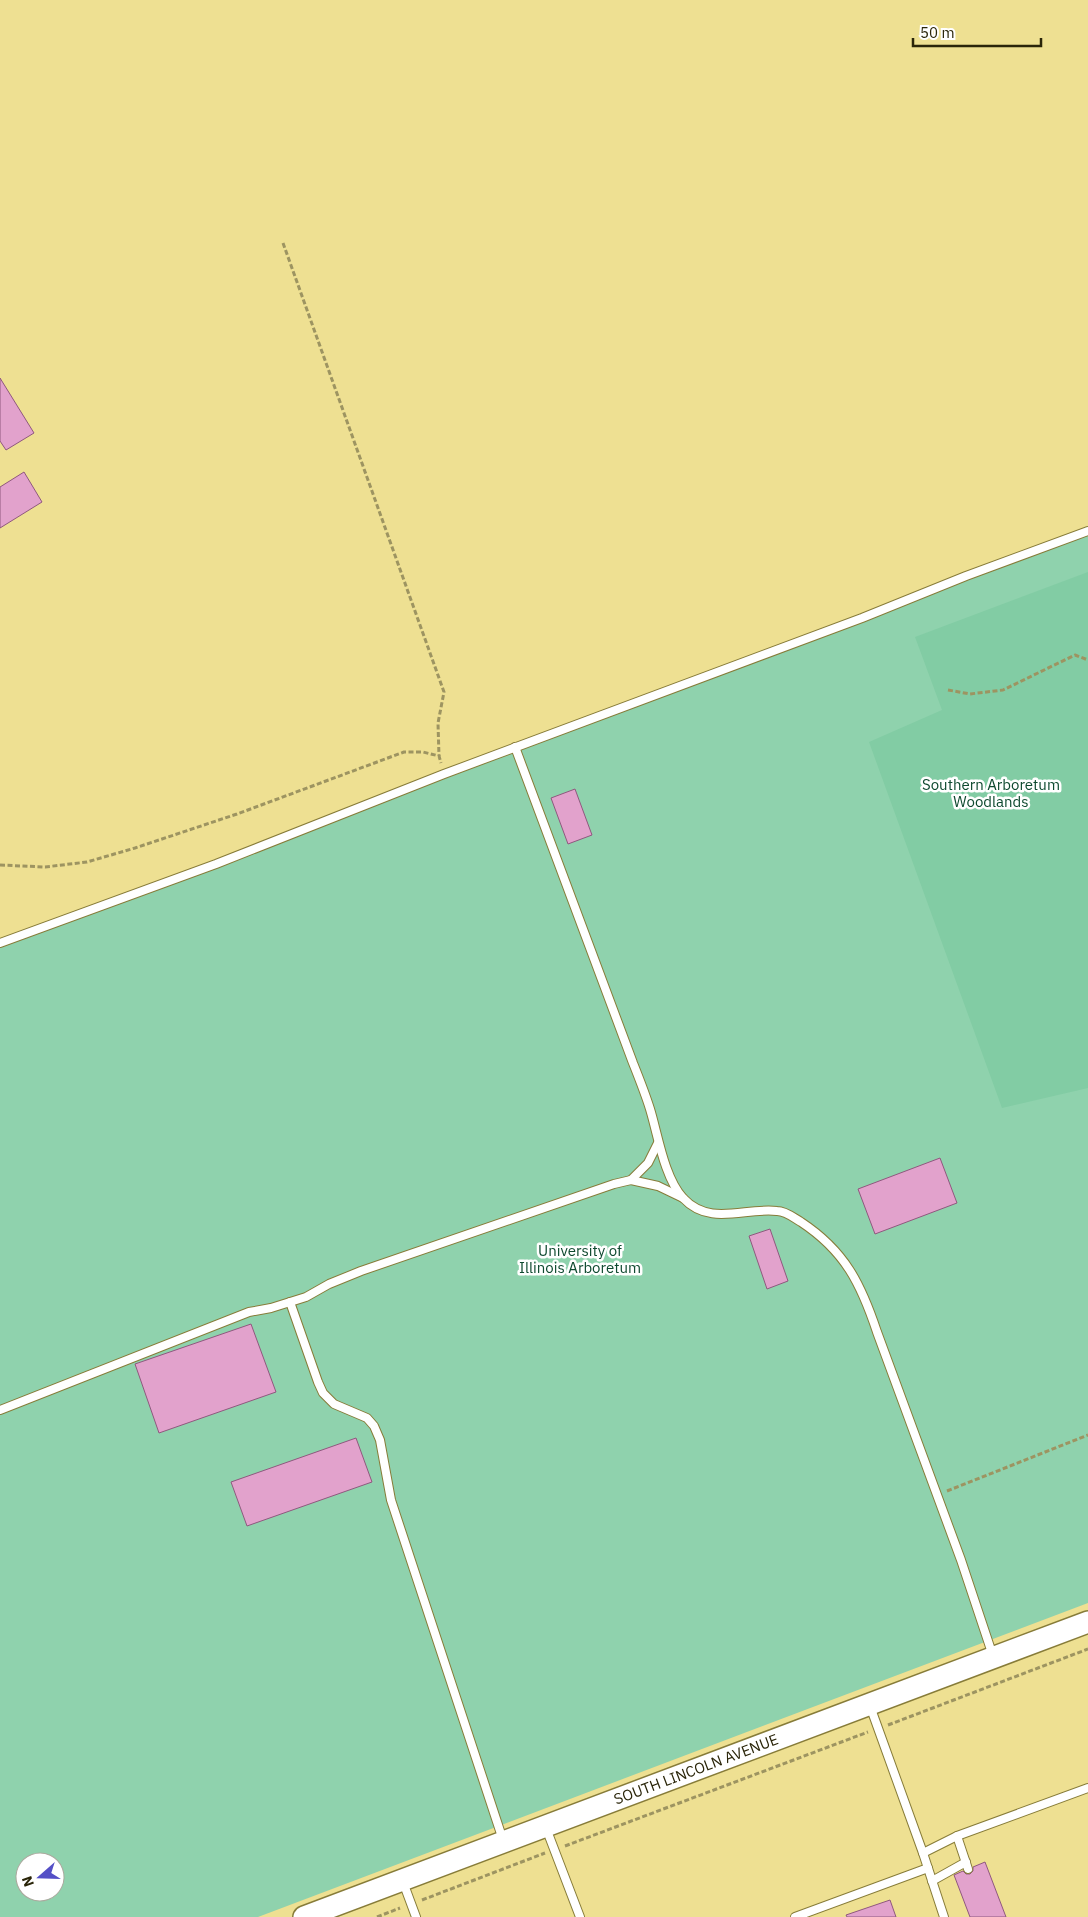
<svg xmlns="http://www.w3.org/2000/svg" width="1088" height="1917" viewBox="0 0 1088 1917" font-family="'IBM Plex Sans',sans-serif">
<rect width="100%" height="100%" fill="#f6eaa5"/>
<!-- built -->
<path fill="#eee092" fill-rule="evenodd" d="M 0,0 L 1088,0 L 1088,1917 L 0,1917 ZM 25,1862 L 55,1862 L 55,1892 L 25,1892 Z"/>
<!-- green -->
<path fill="#8fd2ad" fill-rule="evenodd" d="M 1088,533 L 1088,1603 L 258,1917 L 0,1917 L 0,942 ZM 25,1862 L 55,1862 L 55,1892 L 25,1892 Z"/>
<!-- forest -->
<polygon fill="#82cca4" points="1088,572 1088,1088 1002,1108 869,742 942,710 915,637"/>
<!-- building -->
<g fill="#e2a2cc" stroke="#8f587e">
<polygon points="0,378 34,433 6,450 0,441"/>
<polygon points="24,472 42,502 0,528 0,487"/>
<polygon points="575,789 592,835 568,844 551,798"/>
<polygon points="940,1158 957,1203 875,1234 858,1189"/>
<polygon points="770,1229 788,1281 767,1289 749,1236"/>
<polygon points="251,1324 276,1392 159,1433 135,1364"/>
<polygon points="356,1438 372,1482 247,1526 231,1482"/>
<polygon points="985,1862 1006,1917 970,1917 954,1875 963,1871 966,1874 970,1874 973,1871 973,1867"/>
<polygon points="890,1900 896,1917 847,1917 846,1915"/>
</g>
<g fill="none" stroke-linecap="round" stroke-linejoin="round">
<!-- service casing -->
<g stroke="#877c39" stroke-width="10">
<g id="service">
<path d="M 515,747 L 633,1063 C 639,1078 645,1093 650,1109 C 658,1135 664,1177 683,1198 C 710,1227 745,1207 777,1211 C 786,1211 794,1218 801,1222 C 845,1251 861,1284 877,1332 L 961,1560 L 993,1656"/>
<polyline points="0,943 216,864 444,774 862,618 966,576 1088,531"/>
<polyline points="631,1180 658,1186 683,1198"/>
<polyline points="290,1302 318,1382 323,1393 334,1404 367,1418 374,1426 380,1440 391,1500 503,1840"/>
<polyline points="0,1410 249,1312 271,1308 306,1297 329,1284 361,1271 614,1184 631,1180 648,1163 658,1143"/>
<polyline points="870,1706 923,1853 944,1917"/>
<polyline points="546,1828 580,1917"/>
<polyline points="957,1836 968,1869"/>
<polyline points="923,1853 957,1836 1088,1788"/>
<polyline points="932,1881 966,1862"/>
<polyline points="403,1882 416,1917"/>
<polyline points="795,1917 928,1868"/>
</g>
</g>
<!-- secondary casing -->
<g stroke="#877c39" stroke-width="24">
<g id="secondary">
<path id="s1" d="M 304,1917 L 1088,1622"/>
</g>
</g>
<!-- path -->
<g stroke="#9d9461" stroke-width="3" stroke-dasharray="5 2.5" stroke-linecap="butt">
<polyline points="283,243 444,692 438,723 439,756"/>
<polyline points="948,690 970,694 1003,690 1075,655 1088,660"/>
<polyline points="0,865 45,867 87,862 135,848 237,814 404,752 423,752 439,756 441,763"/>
<polyline points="947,1491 1088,1435"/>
<polyline points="888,1725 1088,1649"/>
<polyline points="565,1846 868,1732"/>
<polyline points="422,1900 545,1853"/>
<polyline points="377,1917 400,1908"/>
</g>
<!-- service -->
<use href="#service" stroke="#fff" stroke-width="8"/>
<!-- secondary -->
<use href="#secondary" stroke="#fff" stroke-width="21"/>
</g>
<g text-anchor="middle" stroke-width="5" stroke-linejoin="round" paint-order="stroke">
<!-- park labels -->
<g font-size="15" fill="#0e492f" stroke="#fff">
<text x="991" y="790">Southern Arboretum<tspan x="991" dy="17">Woodlands</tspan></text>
<text x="580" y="1256">University of<tspan x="580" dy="17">Illinois Arboretum</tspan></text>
</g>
<!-- street labels -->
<g font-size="15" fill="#2a2509" stroke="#fff">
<text dy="5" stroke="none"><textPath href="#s1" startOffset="419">SOUTH LINCOLN AVENUE</textPath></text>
</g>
</g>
<!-- north arrow -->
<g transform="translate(40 1877) rotate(250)"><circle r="24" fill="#ffffff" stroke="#aaa89d"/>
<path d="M0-4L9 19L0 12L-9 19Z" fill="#544fc6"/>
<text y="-8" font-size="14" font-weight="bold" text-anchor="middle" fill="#2a2509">N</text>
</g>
<!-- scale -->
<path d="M913 38v8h128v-8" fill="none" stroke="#2a2509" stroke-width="2.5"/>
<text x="920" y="38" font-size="15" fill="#2a2509" stroke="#ffffff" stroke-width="4" paint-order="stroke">50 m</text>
</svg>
